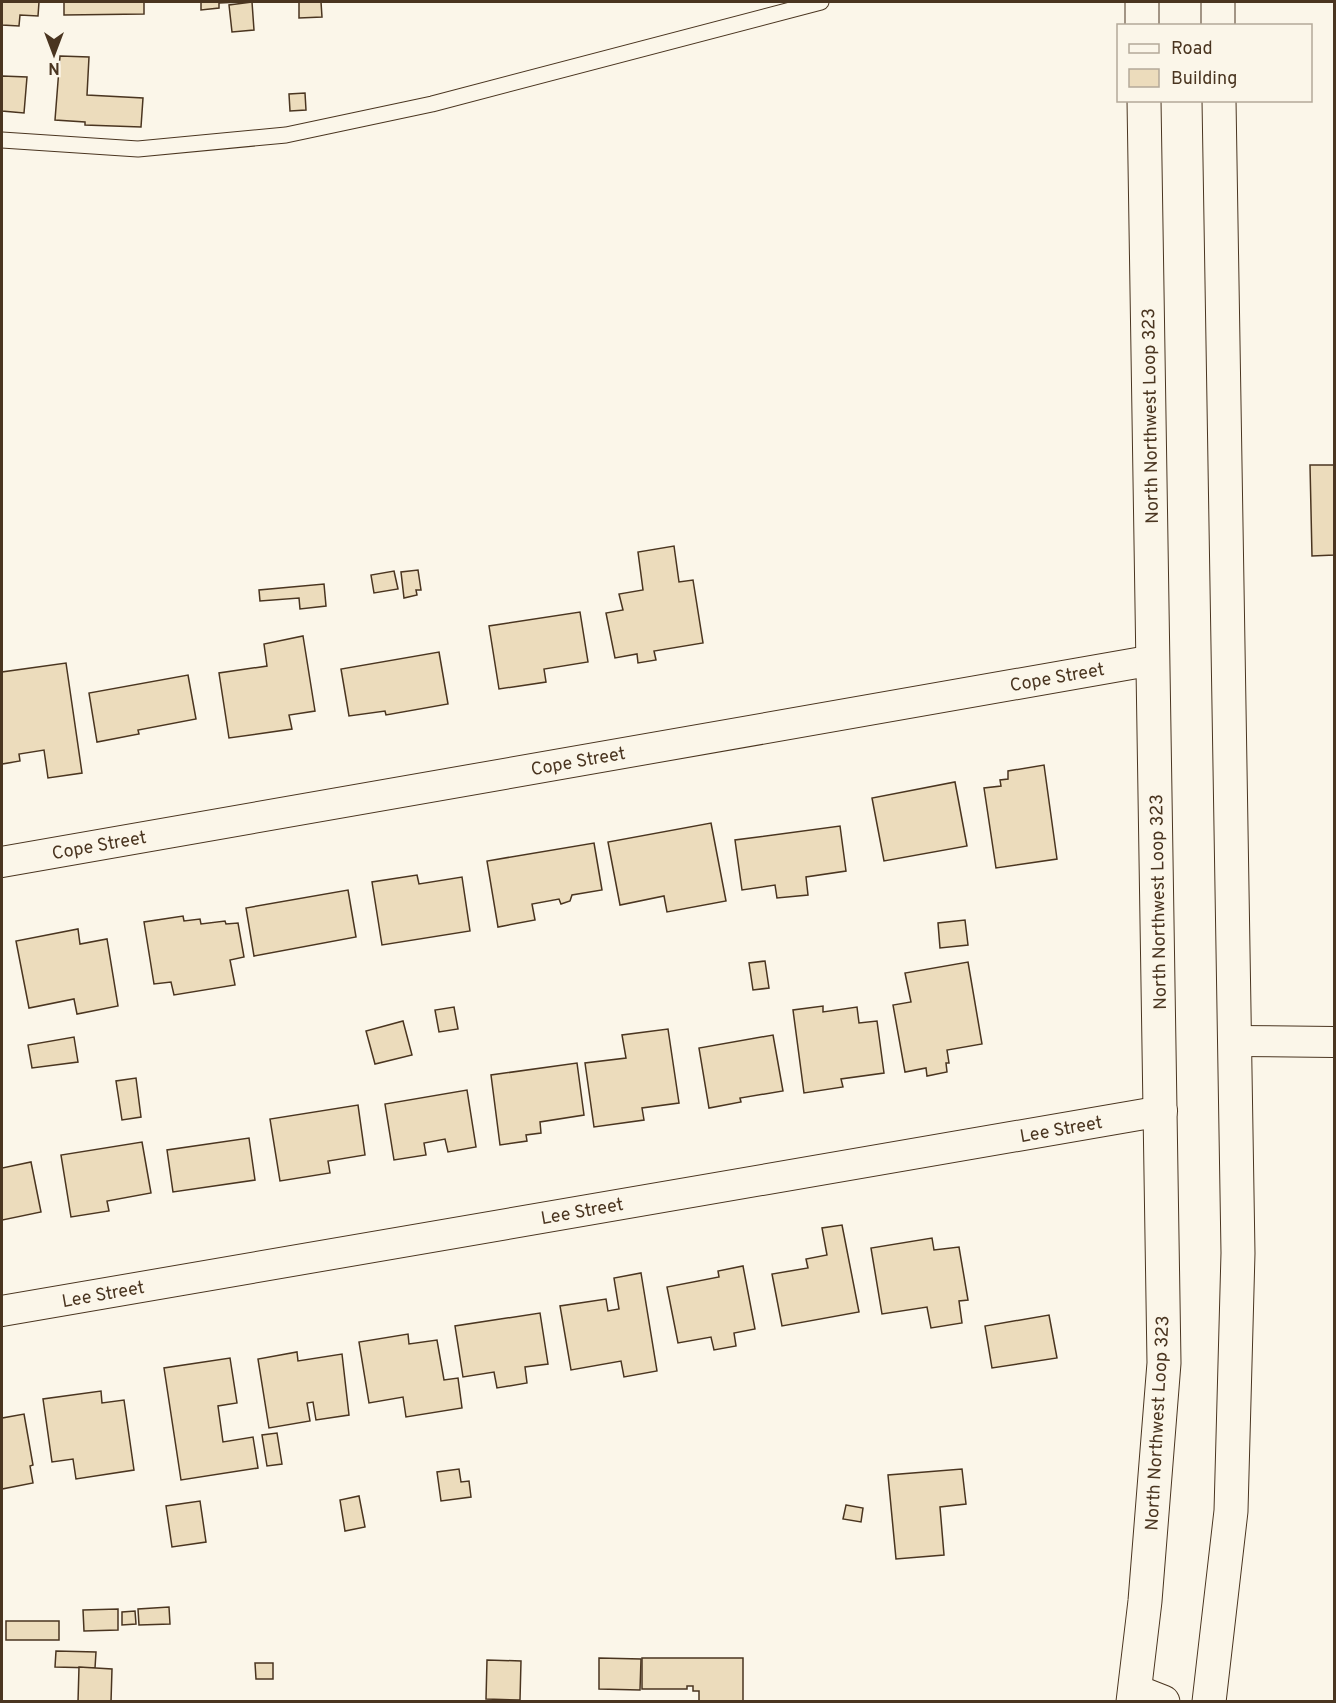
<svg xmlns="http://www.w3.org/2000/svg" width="1336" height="1703" viewBox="0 0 1336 1703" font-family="Overpass,sans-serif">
<rect width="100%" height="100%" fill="#fbf6e9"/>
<!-- building -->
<g fill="#ecdcbc" stroke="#4a3520" stroke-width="1.5">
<polygon points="2,2 39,2 38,16 20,15 19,26 2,25"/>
<polygon points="64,2 144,2 144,14 64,15"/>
<polygon points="201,2 240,2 219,3 219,8 201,10"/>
<polygon points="252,2 254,30 232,32 229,5"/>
<polygon points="299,2 321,2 322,17 299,18"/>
<polygon points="60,56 89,57 87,95 143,98 141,127 85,125 85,122 55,120"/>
<polygon points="2,76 27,77 24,113 2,111"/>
<polygon points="305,93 306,110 290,111 289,94"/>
<polygon points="1310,465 1334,465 1334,555 1312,556"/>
<polygon points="674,546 679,582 693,580 703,643 654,651 656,660 638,663 637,654 615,658 606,613 623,610 619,594 643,590 638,552"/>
<polygon points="418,570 421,590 416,590 417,595 404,598 401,572"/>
<polygon points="394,571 398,589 374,593 371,575"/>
<polygon points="324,584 326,606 300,609 299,598 260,601 259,590"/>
<polygon points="580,612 588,662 544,669 546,682 499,689 489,626"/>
<polygon points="303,636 315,711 289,715 292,729 229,738 219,673 267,666 264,644"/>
<polygon points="439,652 448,704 386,715 385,711 349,716 341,669"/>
<polygon points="66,663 82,773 48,778 44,750 19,754 20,761 2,764 2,672"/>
<polygon points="188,675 196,719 138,730 139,734 97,742 89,693"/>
<polygon points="1044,765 1057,859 996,868 984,788 1001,786 1000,780 1008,779 1008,771"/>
<polygon points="955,782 967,846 884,861 872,798"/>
<polygon points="711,823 726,901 667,912 664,896 620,905 608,842"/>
<polygon points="840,826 846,871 806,877 808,895 777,898 775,885 742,890 735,840"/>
<polygon points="594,843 602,890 572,895 570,901 561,904 559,899 532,904 535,920 498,927 487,861"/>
<polygon points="417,875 419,884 462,877 470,931 382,945 372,882"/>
<polygon points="348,890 356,937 254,956 246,908"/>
<polygon points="183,916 184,921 200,919 201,924 225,921 226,924 238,923 244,957 230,960 235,985 174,995 171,982 154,984 144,922"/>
<polygon points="965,920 968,945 940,948 938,923"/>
<polygon points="78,929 80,944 107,939 118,1006 77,1014 74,999 29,1008 16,941"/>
<polygon points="765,961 769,988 753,990 749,963"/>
<polygon points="968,962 982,1044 947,1050 949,1063 946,1063 947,1072 927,1076 926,1068 905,1072 893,1005 911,1002 905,973"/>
<polygon points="823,1006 823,1012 857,1007 859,1023 877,1021 884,1073 841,1079 843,1087 804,1093 793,1010"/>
<polygon points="454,1007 458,1029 439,1032 435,1010"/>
<polygon points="403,1021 412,1055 375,1064 366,1031"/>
<polygon points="668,1029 679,1103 642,1108 644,1120 594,1127 585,1063 626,1058 622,1035"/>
<polygon points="773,1035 783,1091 740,1098 741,1102 709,1108 699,1048"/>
<polygon points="74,1037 78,1062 32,1068 28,1045"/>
<polygon points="577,1063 584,1115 540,1122 541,1133 526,1135 527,1141 500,1145 491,1075"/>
<polygon points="136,1078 141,1117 122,1120 116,1081"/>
<polygon points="467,1090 476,1147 448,1152 445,1139 424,1143 426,1155 394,1160 385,1104"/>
<polygon points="358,1105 365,1155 328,1161 330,1173 280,1181 270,1119"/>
<polygon points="249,1138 255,1180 173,1192 167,1150"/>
<polygon points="142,1142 151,1193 107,1201 109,1211 71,1217 61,1155"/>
<polygon points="31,1162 41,1212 2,1220 2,1230 2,1168"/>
<polygon points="842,1225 859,1312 782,1326 772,1274 808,1268 806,1259 827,1255 822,1228"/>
<polygon points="932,1238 934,1250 959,1247 968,1300 959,1301 962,1323 931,1328 927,1307 882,1314 871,1248"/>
<polygon points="743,1266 755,1329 734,1333 736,1346 714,1350 711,1337 678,1343 667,1287 719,1277 718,1271"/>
<polygon points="641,1273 657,1371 624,1377 621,1361 571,1370 560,1306 606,1299 608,1311 619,1309 614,1278"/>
<polygon points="540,1313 548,1364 525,1367 527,1383 497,1388 494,1372 463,1377 455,1326"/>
<polygon points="1049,1315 1057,1358 992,1368 985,1326"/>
<polygon points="408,1334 409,1344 437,1340 444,1380 458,1378 462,1408 406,1417 403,1397 369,1403 359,1342"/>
<polygon points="297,1352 298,1361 342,1354 349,1415 316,1420 313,1402 307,1403 310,1421 269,1428 258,1359"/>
<polygon points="230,1358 237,1403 218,1406 223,1442 253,1437 258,1468 181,1480 164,1368"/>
<polygon points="101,1391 102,1403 124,1400 134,1470 76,1479 73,1459 52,1462 43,1399"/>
<polygon points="24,1414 33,1465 30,1466 33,1483 2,1489 2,1415 2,1418"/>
<polygon points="277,1433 282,1464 267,1466 262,1435"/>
<polygon points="459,1469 461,1482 469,1481 471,1497 441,1501 437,1472"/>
<polygon points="962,1469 966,1504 940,1507 944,1555 896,1559 888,1475"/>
<polygon points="359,1496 365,1527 345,1531 340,1500"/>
<polygon points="200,1501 206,1542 172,1547 166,1506"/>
<polygon points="846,1505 863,1508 861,1522 843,1519"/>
<polygon points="169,1607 170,1624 139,1625 138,1609"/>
<polygon points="118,1609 118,1630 84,1631 83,1610"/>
<polygon points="135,1611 136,1624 122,1625 122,1612"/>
<rect x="6" y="1621" width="53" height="19"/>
<polygon points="56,1651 96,1652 95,1668 55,1667"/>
<polygon points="599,1658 641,1659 640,1690 599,1689"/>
<polygon points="642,1658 743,1658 743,1702 699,1702 699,1691 693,1691 693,1686 687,1686 687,1689 642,1689"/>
<polygon points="487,1660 521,1661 520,1700 486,1699"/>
<polygon points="255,1663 273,1663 273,1679 256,1679"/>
<polygon points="79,1667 112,1669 111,1702 78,1702"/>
</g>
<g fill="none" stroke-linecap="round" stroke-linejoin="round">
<!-- lane casing -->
<g stroke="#4a3520" stroke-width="17">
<polyline id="lane" points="2,140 138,149 286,135 432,104 821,2"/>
</g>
<!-- street casing -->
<g stroke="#4a3520" stroke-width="32">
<g id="street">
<polyline points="2,862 1154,660"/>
<polyline points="1235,1041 1334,1042"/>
<polyline points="2,1311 1162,1111"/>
</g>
</g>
<!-- highway casing -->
<g stroke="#4a3520" stroke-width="35">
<g id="highway">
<polyline points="1142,2 1142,26"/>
<polyline points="1218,2 1218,26"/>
<polyline points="1135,1691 1163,1702"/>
<polyline points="1133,1702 1145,1601 1164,1363 1144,100"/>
<polyline points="1209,1702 1231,1511 1238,1253 1219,100"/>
</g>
</g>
<!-- lane -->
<use href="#lane" stroke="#fbf6e9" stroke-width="15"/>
<!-- street -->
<use href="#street" stroke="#fbf6e9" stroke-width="30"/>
<!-- highway -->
<use href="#highway" stroke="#fbf6e9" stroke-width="33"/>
</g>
<g text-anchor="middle" stroke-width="4.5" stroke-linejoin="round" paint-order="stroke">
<!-- street labels -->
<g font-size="18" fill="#4a3520" stroke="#fbf6e9">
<text transform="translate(1150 416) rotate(-91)" y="6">North Northwest Loop 323</text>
<text transform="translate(1057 677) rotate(-10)" y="6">Cope Street</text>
<text transform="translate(578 761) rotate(-10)" y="6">Cope Street</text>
<text transform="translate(99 845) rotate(-10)" y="6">Cope Street</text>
<text transform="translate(1158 902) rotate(-91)" y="6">North Northwest Loop 323</text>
<text transform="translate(1061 1129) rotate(-10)" y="6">Lee Street</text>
<text transform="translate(582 1211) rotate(-10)" y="6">Lee Street</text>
<text transform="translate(103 1294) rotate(-10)" y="6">Lee Street</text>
<text transform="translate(1157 1423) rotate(-87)" y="6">North Northwest Loop 323</text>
</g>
</g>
<!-- border -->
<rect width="1336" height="1703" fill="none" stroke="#4a3520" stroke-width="6"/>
<!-- legend -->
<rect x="1117" y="24" width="195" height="78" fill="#fbf6e9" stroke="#b4a999" stroke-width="1.5"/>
<rect x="1129" y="44" width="30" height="9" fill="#fbf6e9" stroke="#b4a999" stroke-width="1.5"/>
<text x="1171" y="54" font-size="18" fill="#4a3520">Road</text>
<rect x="1129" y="69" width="30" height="18" fill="#ecdcbc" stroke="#b4a999" stroke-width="1.5"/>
<text x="1171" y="84" font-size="18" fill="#4a3520">Building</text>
<!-- north arrow -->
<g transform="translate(54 54) rotate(180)" stroke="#fbf6e9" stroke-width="4.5" paint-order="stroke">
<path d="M0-4.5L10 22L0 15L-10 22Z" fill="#4a3520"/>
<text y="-9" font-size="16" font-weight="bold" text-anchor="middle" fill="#4a3520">N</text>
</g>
</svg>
